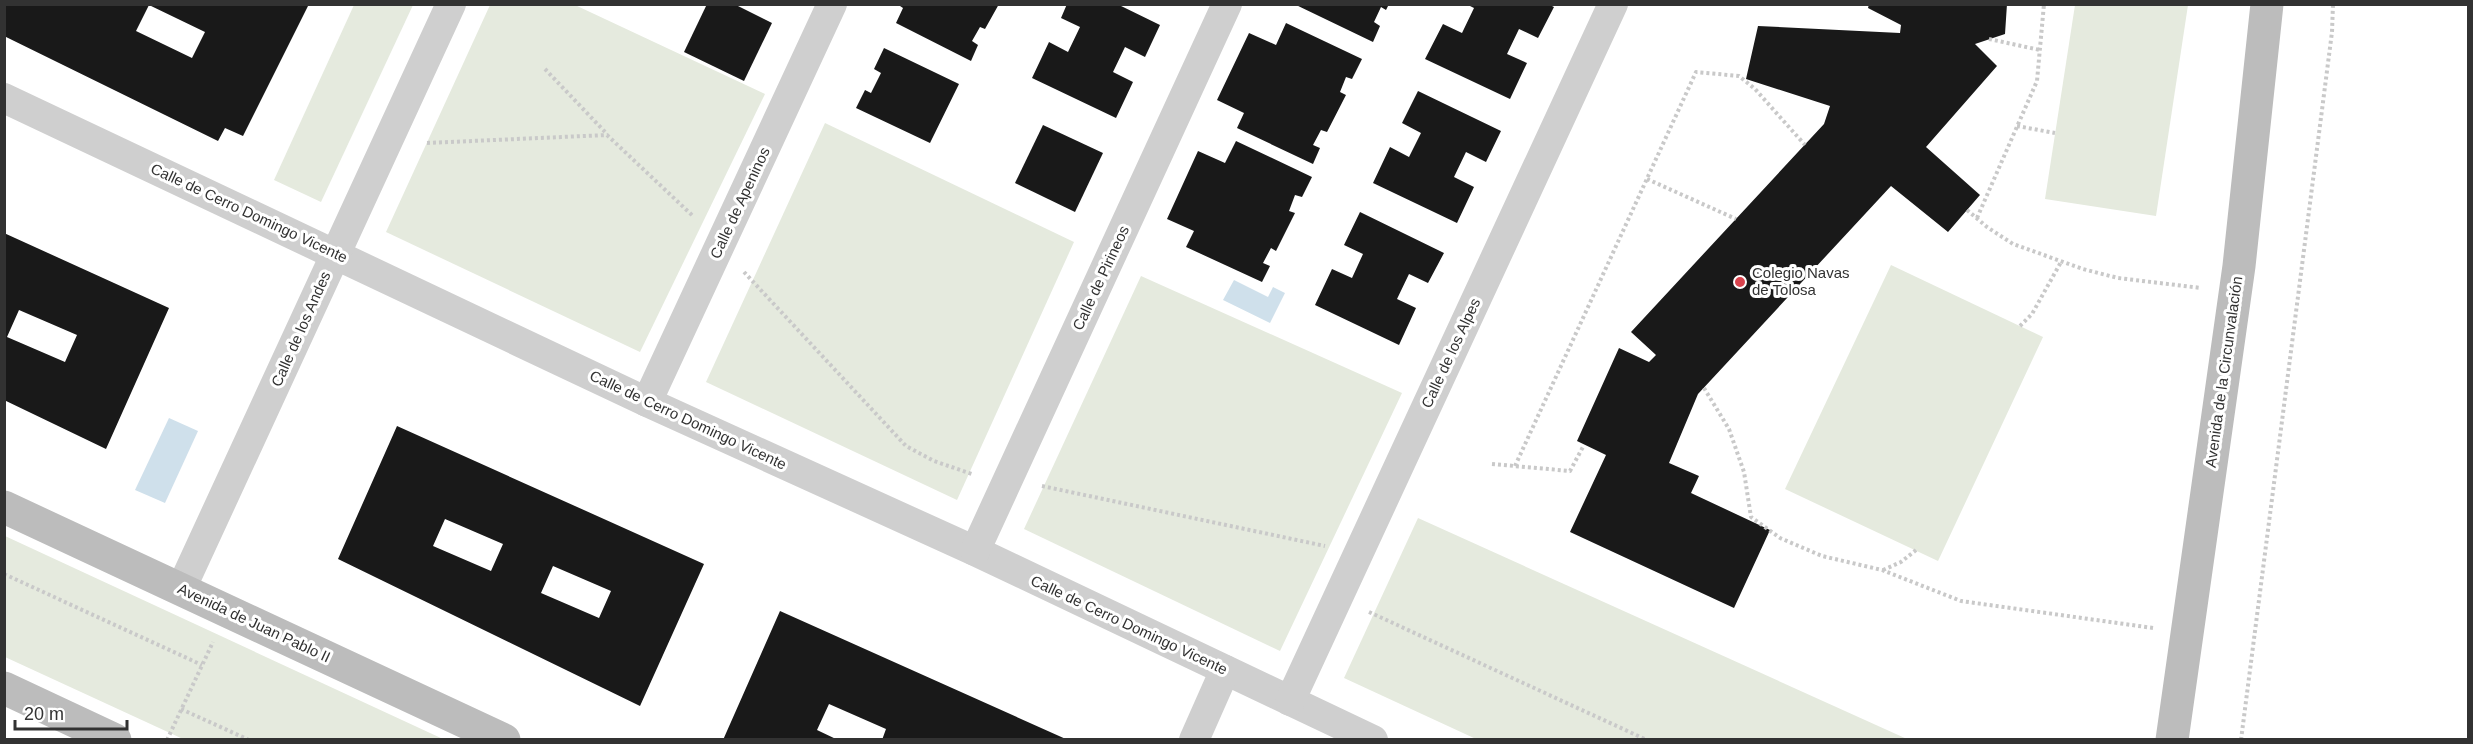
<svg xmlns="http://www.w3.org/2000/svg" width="2473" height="744" viewBox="0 0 2473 744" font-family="Helvetica,sans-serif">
<rect width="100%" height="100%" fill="#fff"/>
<!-- green -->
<g fill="#e5eade">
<polygon points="354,5 413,5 321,202 274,180"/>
<polygon points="490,5 575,5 765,94 640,352 386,232"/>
<polygon points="2075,5 2188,5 2156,216 2045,199"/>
<polygon points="825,123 1074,242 957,500 706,382"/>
<polygon points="1891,265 2043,337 1938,561 1785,489"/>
<polygon points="1141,276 1402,393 1280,651 1024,529"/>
<polygon points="1418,518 1907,739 1476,739 1344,678"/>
<polygon points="4,536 5,536 443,739 183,739 5,657"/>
</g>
<!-- water -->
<g fill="#cfe0eb">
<polygon points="1234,280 1268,297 1273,287 1285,293 1270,323 1223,300"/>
<polygon points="169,418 198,431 165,503 135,490"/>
</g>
<!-- building -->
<g fill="#191919" fill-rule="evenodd">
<path d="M 86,4 L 305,4 L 308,6 L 243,136 L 225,128 L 218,141 L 4,36 L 4,5 ZM 149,5 L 205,32 L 192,58 L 136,31 Z"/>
<polygon points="707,4 734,4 772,23 744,81 684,52"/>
<polygon points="897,4 999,4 985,29 980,27 972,41 978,45 971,61 896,23 903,8"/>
<polygon points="1067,4 1117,4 1160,25 1145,57 1125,47 1113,72 1133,82 1116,118 1032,78 1049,42 1068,52 1080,27 1061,18"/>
<polygon points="1294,4 1389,4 1386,10 1381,7 1374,22 1380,26 1373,42"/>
<polygon points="1466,4 1548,4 1554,7 1538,38 1519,29 1507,54 1527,63 1510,99 1425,59 1443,24 1462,33 1474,8"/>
<polygon points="1869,4 2007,4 2005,34 1975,44 1997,66 1926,147 1980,195 1948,232 1891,186 1698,394 1669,463 1699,476 1691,493 1770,530 1734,608 1570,532 1606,455 1577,441 1619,348 1649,362 1656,355 1631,332 1824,124 1830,106 1746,79 1758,26 1900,33 1901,25 1868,8"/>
<polygon points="1286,23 1362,59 1352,79 1346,77 1340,92 1346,95 1327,132 1321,130 1313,145 1320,148 1313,164 1237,128 1244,113 1217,100 1249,33 1276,45"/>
<polygon points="884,48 959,84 930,143 856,108 865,90 871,93 881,73 874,69"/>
<polygon points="1418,91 1501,131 1486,162 1466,152 1454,177 1474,187 1457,223 1373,183 1390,147 1409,157 1421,133 1402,123"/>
<polygon points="1043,125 1103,153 1075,212 1015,183"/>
<polygon points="1236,141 1312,177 1302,197 1295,195 1289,211 1295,213 1276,251 1271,248 1263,263 1270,266 1262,282 1186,247 1194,231 1167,219 1198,151 1225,163"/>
<polygon points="1360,212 1444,253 1428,283 1409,274 1397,299 1416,308 1399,345 1315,305 1332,269 1352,278 1363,254 1344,245"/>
<path d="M 4,233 L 169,308 L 106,449 L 4,400 ZM 19,310 L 77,335 L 65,362 L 7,337 Z"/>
<path d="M 397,426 L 704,564 L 640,706 L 338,559 ZM 445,519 L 503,544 L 491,571 L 433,546 ZM 553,566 L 611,591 L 599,618 L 541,593 Z"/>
<polygon points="780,611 1068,740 882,740 886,729 829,704 817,730 838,740 723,740"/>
</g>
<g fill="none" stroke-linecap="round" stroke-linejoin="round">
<!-- path -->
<g stroke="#c9c9c9" stroke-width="4" stroke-dasharray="3 3" stroke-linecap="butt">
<polyline points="1989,39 2040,50"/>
<polyline points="545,69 607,134"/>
<polyline points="2017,126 2055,133"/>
<polyline points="427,143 607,135 694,217"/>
<polyline points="1647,179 1736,219"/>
<polyline points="1967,210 1987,227 2013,244 2083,269 2118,278 2201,288"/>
<polyline points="1977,218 2037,81 2044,4"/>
<polyline points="744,272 906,446 934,461 972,474"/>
<polyline points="2020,326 2032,314 2061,262"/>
<polyline points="1704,388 1729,429 1744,472 1751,517 1780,538 1822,556 1882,570 1961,601 2153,628"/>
<polyline points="1492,464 1570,471 1584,445"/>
<polyline points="1515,466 1696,72 1739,76 1755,89 1805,145"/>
<polyline points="1042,486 1325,546"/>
<polyline points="1883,570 1901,562 1916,550"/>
<polyline points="4,574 202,665"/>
<polyline points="1369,612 1647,740"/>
<polyline points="181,709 249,740"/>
<polyline points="167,740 213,642"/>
<polyline points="2241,740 2332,32 2333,4"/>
</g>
<!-- street -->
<g stroke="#cfcfcf" stroke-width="30">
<polyline points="4,98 647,402 975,551 1373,740"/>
<polyline points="647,402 832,4"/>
<polyline points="975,551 1227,4"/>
<polyline points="181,589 451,4"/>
<polyline points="1290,701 1613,4"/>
<polyline points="1194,740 1225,670"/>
</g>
<!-- secondary -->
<g stroke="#bcbcbc" stroke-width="33">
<polyline points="4,507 504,740"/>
<polyline points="4,688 115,740"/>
<polyline points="2172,740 2239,266 2267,4"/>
</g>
</g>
<!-- markers -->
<circle fill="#d9434d" stroke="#fff" stroke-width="2" cx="1740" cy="282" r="6"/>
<g text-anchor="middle" stroke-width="6" stroke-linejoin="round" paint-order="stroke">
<!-- street labels -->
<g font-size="15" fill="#323232" stroke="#fff">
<text transform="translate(740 203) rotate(-65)" y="5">Calle de Apeninos</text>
<text transform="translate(249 213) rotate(25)" y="5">Calle de Cerro Domingo Vicente</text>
<text transform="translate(1101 278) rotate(-65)" y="5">Calle de Pirineos</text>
<text transform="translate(301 329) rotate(-66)" y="5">Calle de los Andes</text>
<text transform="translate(1451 353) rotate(-65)" y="5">Calle de los Alpes</text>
<text transform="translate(2224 372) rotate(-82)" y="5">Avenida de la Circunvalación</text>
<text transform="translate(688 420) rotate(25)" y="5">Calle de Cerro Domingo Vicente</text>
<text transform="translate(254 623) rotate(25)" y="5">Avenida de Juan Pablo II</text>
<text transform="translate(1129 625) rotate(25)" y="5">Calle de Cerro Domingo Vicente</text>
</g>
<!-- poi labels -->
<g font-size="15" fill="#323232" stroke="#fff" text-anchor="start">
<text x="1752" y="278">Colegio Navas<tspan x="1752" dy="17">de Tolosa</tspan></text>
</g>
</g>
<!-- border -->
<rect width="2473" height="744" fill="none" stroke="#323232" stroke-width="12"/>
<!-- scale -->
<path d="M15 720v9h112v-9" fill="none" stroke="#323232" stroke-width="3"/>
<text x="24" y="720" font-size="18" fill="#323232" stroke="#ffffff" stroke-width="4.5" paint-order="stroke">20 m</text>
</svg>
